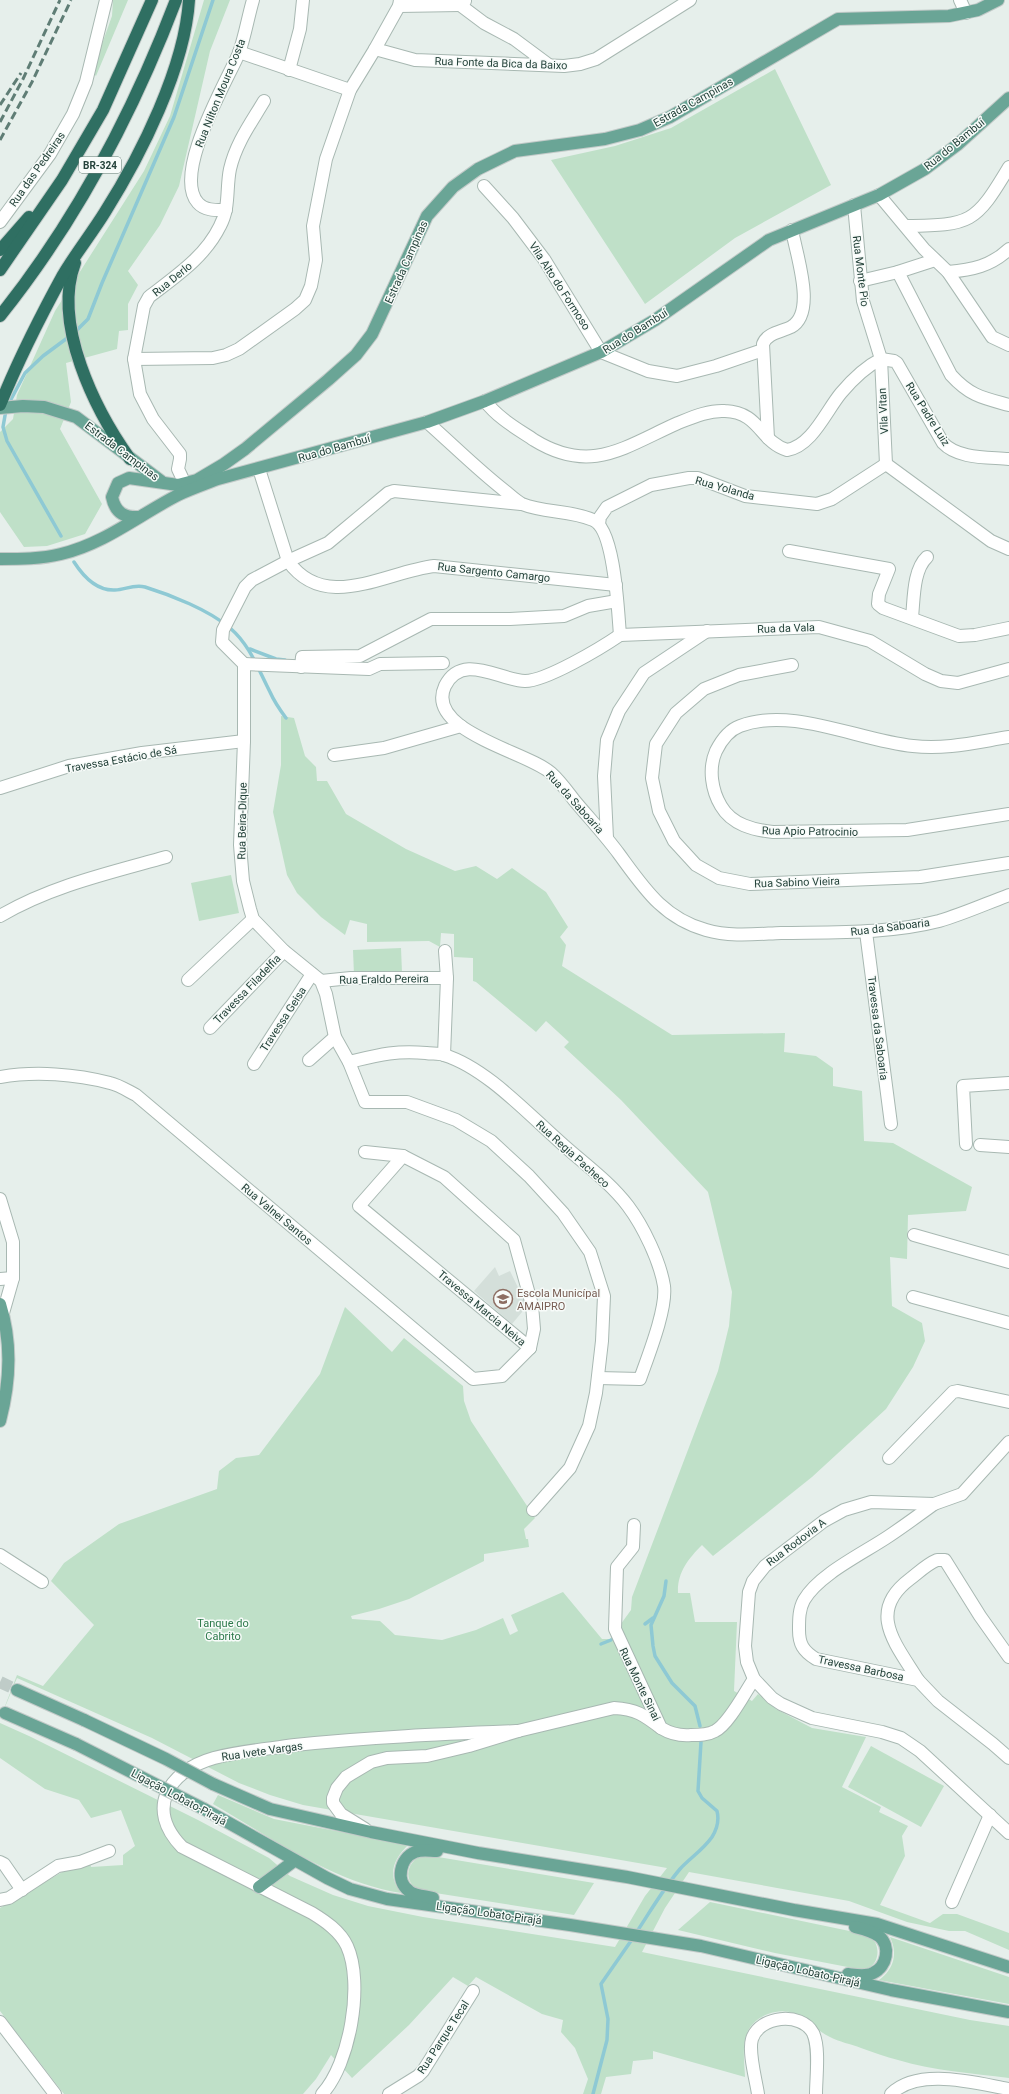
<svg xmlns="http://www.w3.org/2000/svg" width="1009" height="2094" viewBox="0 0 1009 2094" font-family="Roboto,sans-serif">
<rect width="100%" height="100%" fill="#e6efeb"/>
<!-- built -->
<polygon fill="#d4dfda" points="495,1267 499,1276 510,1271 527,1306 512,1324 474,1291"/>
<!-- green -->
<g fill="#bfe0c8">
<polygon points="113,0 128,0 96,76 92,72 112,16"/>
<polygon points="204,0 230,0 210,51 179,186 160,225 128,271 138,285 128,304 128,330 119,331 117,349 66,363 71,402 60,429 102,504 85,534 47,546 24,547 0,512 0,432 13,419 17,395 55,311 144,171 170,116"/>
<polygon points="775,69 831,185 735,238 645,304 551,160 615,146 671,128"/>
<path d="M 281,716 L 294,718 L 305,756 L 316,767 L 317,781 L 327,781 L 346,814 L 406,849 L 455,871 L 476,866 L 497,879 L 512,868 L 546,892 L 568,927 L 560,937 L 566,945 L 562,966 L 672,1035 L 785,1033 L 784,1052 L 816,1056 L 833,1068 L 833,1086 L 862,1091 L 864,1141 L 893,1143 L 972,1187 L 966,1211 L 908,1215 L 907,1259 L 890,1257 L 892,1306 L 922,1323 L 925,1341 L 913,1367 L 886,1409 L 812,1477 L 713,1556 L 702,1545 C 688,1559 677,1573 678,1593 L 690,1593 L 695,1622 L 737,1622 L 734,1691 L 752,1701 L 758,1694 L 776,1709 L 812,1728 L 866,1737 L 842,1787 L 881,1807 L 879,1812 L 908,1826 L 902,1836 L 905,1856 L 880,1905 L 930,1923 L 943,1914 L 957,1914 L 1009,1933 L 1009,1950 L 965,1931 L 949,1931 L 907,1922 L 849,1901 L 689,1872 L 665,1908 L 642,1952 L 970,2020 L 1009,2026 L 1009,2078 C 972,2073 934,2071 898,2060 C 886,2057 873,2052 861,2048 C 851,2044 839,2042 830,2037 C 809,2027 797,2003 768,2014 C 738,2026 744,2051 745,2077 L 653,2051 L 653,2059 L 633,2061 L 631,2074 L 606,2077 L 601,2094 L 583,2094 L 588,2079 L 575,2048 L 561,2032 L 563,2020 L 542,2014 L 476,1977 L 468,1986 L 453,1977 L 409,2025 L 352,2078 L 331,2055 L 316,2079 L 303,2094 L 64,2094 L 0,2011 L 0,1908 L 64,1871 L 90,1863 L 91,1867 L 123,1865 L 123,1855 L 135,1846 L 121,1810 L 91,1818 L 79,1800 L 45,1789 L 0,1758 L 0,1723 L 29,1736 L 198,1820 L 269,1858 L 290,1876 L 333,1895 L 368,1906 L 423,1917 L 615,1947 L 645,1896 L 667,1868 L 303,1805 L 270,1795 L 239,1783 L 152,1738 L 17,1678 L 0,1719 L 17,1675 L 43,1686 L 94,1625 L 51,1581 L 64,1563 L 119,1524 L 217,1489 L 219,1471 L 236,1458 L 259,1455 L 320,1374 L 345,1307 L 392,1352 L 404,1338 L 463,1386 L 464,1401 L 471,1421 L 535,1518 L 524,1529 L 526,1539 L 528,1539 L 529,1547 L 484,1554 L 484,1561 L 409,1599 L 379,1609 L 351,1616 L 352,1619 L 380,1621 L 395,1635 L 442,1640 L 476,1630 L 503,1618 L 510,1635 L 518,1631 L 511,1615 L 563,1592 L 602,1639 L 610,1639 L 631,1610 L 632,1597 L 718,1371 L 729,1326 L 732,1292 L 708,1192 L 621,1100 L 564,1047 L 569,1042 L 546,1021 L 536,1032 L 476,982 L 473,981 L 473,958 L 454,957 L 454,934 L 441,933 L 440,947 L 429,941 L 367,942 L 367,924 L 350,920 L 345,935 L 321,917 L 297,893 L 287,875 L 273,812 L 281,765 Z"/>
<polygon points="231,875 239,913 199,921 191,883"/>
<polygon points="401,948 402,973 354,975 353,950"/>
<polygon points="871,1746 944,1786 921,1827 848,1787"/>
<path d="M 218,1795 L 274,1819 L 408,1845 C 393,1860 387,1875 401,1893 C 332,1882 272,1838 213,1804 Z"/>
<path d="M 423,1855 L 438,1857 L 594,1883 L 574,1915 L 429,1892 L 413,1886 C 403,1874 410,1860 423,1855 Z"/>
<path d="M 710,1902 L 859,1933 C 863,1935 868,1936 871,1938 C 881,1945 879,1964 868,1968 C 865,1969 861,1969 858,1969 L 775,1953 L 678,1930 Z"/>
<path d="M 890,1937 L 1009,1977 L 1009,2004 L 879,1980 C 894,1969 898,1954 890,1937 Z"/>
</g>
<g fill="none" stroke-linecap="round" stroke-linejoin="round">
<!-- stream -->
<g stroke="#8ec9d4" stroke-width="3.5">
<polyline points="75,332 88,319 102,283 174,117 213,0"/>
<polyline points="8,405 25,373 43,356 70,336"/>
<polyline points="6,410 3,427 7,441 61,536"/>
<path d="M 74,562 C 83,576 96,591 115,590 C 125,590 133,584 145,587 C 171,595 209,610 230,628 C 250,645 258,669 270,692 C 274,701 280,710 286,718"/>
<polyline points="250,649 276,659 285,660"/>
<polyline points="666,1581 664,1596 651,1625 653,1646 655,1656 672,1683 695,1706 700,1726"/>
<polyline points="645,1624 653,1618"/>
<polyline points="601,1644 611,1640"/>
<path d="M 636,1933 C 650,1912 663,1889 680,1869 C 690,1858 703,1850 712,1837 C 717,1829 719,1819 717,1811 L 702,1798 L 698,1791 L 701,1742"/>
<polyline points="593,2094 607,2040 608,2019 601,1984 633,1938"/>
</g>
<!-- major-tunnel -->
<polyline stroke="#bfccc8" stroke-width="12" stroke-dasharray="12 6" stroke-linecap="butt" points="0,1682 17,1690"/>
<!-- minor casing -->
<g stroke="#a8b8b2" stroke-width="14">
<g id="minor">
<polyline points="400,0 399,6 375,49 415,60 564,66 580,64 596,59 690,0"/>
<polyline points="960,0 966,13"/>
<polyline points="460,5 484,23 514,39 549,65"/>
<polyline points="399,6 460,5 465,1"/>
<polyline points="239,52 350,90"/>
<polyline points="289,70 300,29 303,0"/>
<polyline points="484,186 513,218 544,259 601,352 648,371 677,376 716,366 763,350"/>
<polyline points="879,195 924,249 948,272 992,337 1009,345"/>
<polyline points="854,205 863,301 881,359 886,464"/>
<path d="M 226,210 C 217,210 205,211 198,203 C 172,174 226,83 239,53 C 245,36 248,17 253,0"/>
<polyline points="0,222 50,154 73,114 86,82 106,0"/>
<path d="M 906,226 C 971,225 975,224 1009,167"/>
<path d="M 898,272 L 951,375 C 970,396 983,398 1009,405"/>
<path d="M 948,272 C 972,270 991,266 1009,249"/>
<polyline points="860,281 898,272 935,260"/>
<polyline points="134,359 213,358 226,355 239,349 295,309 305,300 311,286 316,260 313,226 326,159 350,90 375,49"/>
<path d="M 881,359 L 894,361 L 897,363 L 943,443 C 958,459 988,457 1009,459"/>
<path d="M 485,401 C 498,418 516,428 534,440 C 591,475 624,447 678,423 C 693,417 709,410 725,411 C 760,412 760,442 787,450 C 812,446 826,411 841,393 C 852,380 865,367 881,359"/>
<path d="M 427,422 C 453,445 478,470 505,491 C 510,495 516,501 522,504 C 544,513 571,510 593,520 C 615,529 618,613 620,635"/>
<path d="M 768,438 L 763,344 C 767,333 781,332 791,327 C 817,313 796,254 792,230"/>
<polyline points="886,464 991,541 1009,549"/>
<path d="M 259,469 L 288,561 C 325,613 385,572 434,566 L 616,585"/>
<path d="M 185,484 L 178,469 L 180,459 L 180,454 L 153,419 L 140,394 L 134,359 L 144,306 L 149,297 C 176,276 205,257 220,226 C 230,208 226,188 230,169 C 236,143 251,123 264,101"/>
<polyline points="521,504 394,491 388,493 328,543 288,561 252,580 245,587 223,630 222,642 244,664 244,741 240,845 243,881 250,909 253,919 284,951 321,981 326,994 335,1037 349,1062 365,1102 407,1102 456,1120 491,1141 529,1176 563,1213 590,1252 604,1296 602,1341 596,1393 589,1426 570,1468 533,1510"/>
<polyline points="599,524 600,517 607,507 651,485 689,478 698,478 745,496 817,504 832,499 886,464"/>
<polyline points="789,551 889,569 879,594 878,604 883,608 959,636 975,635 1009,628"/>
<path d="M 912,617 C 914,599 913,570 927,557"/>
<path d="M 620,635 C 601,648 546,681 525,681 C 499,680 462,652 445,686 C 424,731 528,752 551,773 C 560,781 567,791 574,800 C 589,818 605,835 619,854 C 644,888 663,918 706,930 C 730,937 756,934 781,933 C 832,932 889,934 939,921 C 963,914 985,904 1009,895"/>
<polyline points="620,635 819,627 870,641 925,674 941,681 958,683 1009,669"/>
<polyline points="244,664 369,669 380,664 443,663"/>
<polyline points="792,665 739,675 704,689 676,713 656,744 652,778 659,811 674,841 696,865 719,878 750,884 920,877 1009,863"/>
<polyline points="301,667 302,657 360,656 431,619 510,619 564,616 588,606 617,601"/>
<path d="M 1009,737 C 977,742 945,750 913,746 C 860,741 792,706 740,726 C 729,730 721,741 716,751 C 708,769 712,791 721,806 C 732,825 754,830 773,832 L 907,830 L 1009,814"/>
<polyline points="334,755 384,748 461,726"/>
<polyline points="0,788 69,766 142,753 244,741"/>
<polyline points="607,838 604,776 607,740 619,711 644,673 707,631"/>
<path d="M 0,916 C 51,886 109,873 166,857"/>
<polyline points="866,932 891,1124"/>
<polyline points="188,980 253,919"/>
<polyline points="321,981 351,978 447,978"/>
<polyline points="210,1028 284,951"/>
<polyline points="444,1055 447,978 445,951"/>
<polyline points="309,1060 335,1037"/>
<path d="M 349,1062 C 378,1055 396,1050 426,1053 C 432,1054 439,1053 444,1055 C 486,1068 527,1113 560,1142 C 583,1163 609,1181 628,1206 C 643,1226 660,1261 664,1286 C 667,1309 648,1356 640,1379 L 598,1378"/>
<polyline points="254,1064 312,974"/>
<path d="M 0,1077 C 35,1071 76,1074 110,1083 C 119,1085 128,1091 136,1095 L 473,1379 L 502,1376 L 530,1348"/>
<polyline points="966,1144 963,1086 1009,1083"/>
<polyline points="980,1145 1009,1147"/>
<polyline points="365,1152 403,1156 444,1177 514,1240 532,1305 534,1329 530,1348"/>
<polyline points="403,1156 359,1206 530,1348"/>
<polyline points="0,1199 13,1242 13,1278 3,1313 0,1314"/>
<polyline points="914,1235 1009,1262"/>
<polyline points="0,1279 13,1278"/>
<polyline points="913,1297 1009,1323"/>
<polyline points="1009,1442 962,1494 934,1504 871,1502 844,1510 824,1521 765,1566 753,1581 749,1592 745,1646 747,1662 754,1679 772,1698 781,1704 812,1718 882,1732 901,1738 920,1751 1009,1833"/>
<polyline points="889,1458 953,1392 958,1391 1009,1402"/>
<path d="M 934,1504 C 919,1515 904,1526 889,1536 C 864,1553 819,1574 804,1600 C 799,1609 799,1619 799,1630 C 799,1644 803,1651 816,1659 L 918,1680 L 938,1701 L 993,1744 L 1009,1758"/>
<path d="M 634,1525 L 633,1547 L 617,1567 L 615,1629 L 661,1728 C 671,1734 680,1736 691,1735 C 699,1735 708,1735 715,1731 C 729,1724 745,1692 754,1679"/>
<polyline points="0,1555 42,1582"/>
<path d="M 918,1680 C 896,1644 866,1612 910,1579 C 918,1573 927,1564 937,1560 L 945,1560 L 980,1616 L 1009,1657"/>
<path d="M 365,1829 L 341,1814 L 333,1803 L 333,1798 L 337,1788 L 346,1777 L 371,1762 L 387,1758 L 427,1756 L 469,1746 L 518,1731 L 614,1708 C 636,1709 644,1715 661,1728"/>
<polyline points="0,1862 4,1864 22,1890"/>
<polyline points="0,1900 9,1898 58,1866 80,1862 109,1851"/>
<polyline points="952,1902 990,1815"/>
<polyline points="0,2022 55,2094"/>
<path d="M 322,2094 C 350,2064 364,1983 347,1946 C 340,1931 325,1921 312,1913 L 182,1847 C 145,1809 168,1771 214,1758 C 240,1751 268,1749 295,1745 C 369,1737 444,1734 518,1731"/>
<polyline points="389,2094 418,2076 423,2071 473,1991"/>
<path d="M 758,2094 C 756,2080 748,2052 752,2039 C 759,2016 801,2011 813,2033 C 820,2047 816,2078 816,2094"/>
<path d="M 891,2094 C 918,2067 975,2083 1009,2089"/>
</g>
</g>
<!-- major casing -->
<g stroke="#c2cac8" stroke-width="14">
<g id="major">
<polyline points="0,408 23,406 44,407 76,417 161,481"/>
<path d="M 139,517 C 124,518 115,512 112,497 L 118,483 L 129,478 L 178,485 L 197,480 L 224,464 L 245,449 L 328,380 L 356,355 L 372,334 L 427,216 L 453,187 L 478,169 L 515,151 L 605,139 L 640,130 L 670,117 L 838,19 L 949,16 L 978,10 L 998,0"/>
<path d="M 0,559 C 20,559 41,559 61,554 C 104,544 139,515 178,495 C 191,489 205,484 218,479 L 427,422 L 485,401 L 601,352 L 655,320 L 769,240 L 879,195 L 925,169 L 957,145 L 1009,98"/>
<path d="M 0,1304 C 12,1342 10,1383 0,1421"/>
<polyline points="17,1690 84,1720"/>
<polyline points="5,1713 76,1744"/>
<polyline points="213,1784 270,1809 371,1832 478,1853 627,1877 794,1910 877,1924 1009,1967"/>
<polyline points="204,1809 327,1878 350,1889 387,1899 570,1925 701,1946 891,1990 1009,2012"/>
<polyline points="259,1887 294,1861"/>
<path d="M 433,1898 C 426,1896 415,1896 409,1891 C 395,1881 400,1858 415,1852 C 422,1849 430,1851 437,1851"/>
<path d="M 848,1974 C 856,1975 866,1977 873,1973 C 887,1967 891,1946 879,1936 C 872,1931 863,1929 855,1927"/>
</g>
</g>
<!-- highway casing -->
<g stroke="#c2cac8" stroke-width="14">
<g id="highway">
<polyline points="0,250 29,217"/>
<path d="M 75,263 C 52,324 95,410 130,459"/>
<polyline points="0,270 62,180 103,110 152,0"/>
<path d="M 0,316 C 76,221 133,113 176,0"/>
<path d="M 0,405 C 18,361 40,317 63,275 C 76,253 92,233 105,212 C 141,155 185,67 189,0"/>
</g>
</g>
<!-- minor -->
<use href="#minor" stroke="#fff" stroke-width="12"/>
<!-- major -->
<use href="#major" stroke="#6aa596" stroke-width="12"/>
<!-- highway -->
<use href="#highway" stroke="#2f6f62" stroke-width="12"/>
<!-- rail -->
<g stroke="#5f7d75" stroke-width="3" stroke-dasharray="8 4" stroke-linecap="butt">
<polyline points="0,105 21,73"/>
<polyline points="0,122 23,79 60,0"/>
<polyline points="0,140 32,82 71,0"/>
</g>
<!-- major-bridge casing -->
<g stroke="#c2cac8" stroke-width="14" stroke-linecap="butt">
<g id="major-bridge">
<polyline points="84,1720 166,1759 213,1784"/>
<polyline points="76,1744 204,1809"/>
</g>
</g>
<!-- major-bridge -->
<use href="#major-bridge" stroke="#6aa596" stroke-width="12"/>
</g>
<!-- icons -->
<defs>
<g id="school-ring" transform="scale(1)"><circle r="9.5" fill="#f7fbf9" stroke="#8d6e63" stroke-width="1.5"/><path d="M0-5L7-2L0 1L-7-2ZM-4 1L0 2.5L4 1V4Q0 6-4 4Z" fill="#8d6e63"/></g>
</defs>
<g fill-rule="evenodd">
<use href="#school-ring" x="503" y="1299"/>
</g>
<g text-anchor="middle" stroke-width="3" stroke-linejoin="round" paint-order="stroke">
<!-- shield labels -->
<rect fill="#f7fbf9" stroke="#637a73" stroke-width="1" x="79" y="157" width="42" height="16" rx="3"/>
<g font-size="10" font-weight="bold" fill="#24423a">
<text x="100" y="169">BR-324</text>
</g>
<!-- street labels -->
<g font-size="11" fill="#24423a" stroke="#f7fbf9">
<text transform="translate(501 63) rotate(2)" y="4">Rua Fonte da Bica da Baixo</text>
<text transform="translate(220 93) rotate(-68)" y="4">Rua Nilton Moura Costa</text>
<text transform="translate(693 102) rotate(-29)" y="4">Estrada Campinas</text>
<text transform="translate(954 144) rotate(-39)" y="4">Rua do Bambuí</text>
<text transform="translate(37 169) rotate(-55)" y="4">Rua das Pedreiras</text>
<text transform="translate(406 262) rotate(-66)" y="4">Estrada Campinas</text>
<text transform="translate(861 271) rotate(83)" y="4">Rua Monte Pio</text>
<text transform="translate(172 279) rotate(-39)" y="4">Rua Derlo</text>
<text transform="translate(560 286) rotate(57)" y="4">Vila Alto do Formoso</text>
<text transform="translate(635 331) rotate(-32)" y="4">Rua do Bambuí</text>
<text transform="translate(883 411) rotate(-93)" y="4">Vila Vitan</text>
<text transform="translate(928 414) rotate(58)" y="4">Rua Padre Luiz</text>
<text transform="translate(334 448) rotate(-16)" y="4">Rua do Bambuí</text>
<text transform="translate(122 451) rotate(37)" y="4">Estrada Campinas</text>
<text transform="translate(725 488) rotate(16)" y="4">Rua Yolanda</text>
<text transform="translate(494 572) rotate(6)" y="4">Rua Sargento Camargo</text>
<text transform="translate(786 628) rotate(-2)" y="4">Rua da Vala</text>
<text transform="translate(121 759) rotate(-10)" y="4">Travessa Estácio de Sá</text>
<text transform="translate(575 802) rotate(48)" y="4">Rua da Saboaria</text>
<text transform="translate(242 821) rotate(-89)" y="4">Rua Beira-Dique</text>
<text transform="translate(810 831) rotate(1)" y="4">Rua Apio Patrocinio</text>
<text transform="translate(797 882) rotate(-2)" y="4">Rua Sabino Vieira</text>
<text transform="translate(890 927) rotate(-7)" y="4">Rua da Saboaria</text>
<text transform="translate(384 979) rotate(-1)" y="4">Rua Eraldo Pereira</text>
<text transform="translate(247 989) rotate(-46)" y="4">Travessa Filadelfia</text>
<text transform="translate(283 1019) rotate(-57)" y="4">Travessa Geisa</text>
<text transform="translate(878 1028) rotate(83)" y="4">Travessa da Saboaria</text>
<text transform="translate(573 1154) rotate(42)" y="4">Rua Regia Pacheco</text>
<text transform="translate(277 1214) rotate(40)" y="4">Rua Valnei Santos</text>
<text transform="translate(482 1308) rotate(40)" y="4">Travessa Marcia Neiva</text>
<text transform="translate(796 1542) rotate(-37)" y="4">Rua Rodovia A</text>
<text transform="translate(861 1668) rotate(12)" y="4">Travessa Barbosa</text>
<text transform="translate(640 1684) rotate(64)" y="4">Rua Monte Sinai</text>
<text transform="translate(262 1751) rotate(-8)" y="4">Rua Ivete Vargas</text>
<text transform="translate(179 1797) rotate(28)" y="4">Ligação Lobato-Pirajá</text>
<text transform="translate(489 1913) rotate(8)" y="4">Ligação Lobato-Pirajá</text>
<text transform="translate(808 1971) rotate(13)" y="4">Ligação Lobato-Pirajá</text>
<text transform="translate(443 2037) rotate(-57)" y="4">Rua Parque Tecal</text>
</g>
<!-- education labels -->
<g font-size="11" fill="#785e54" stroke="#f7fbf9" text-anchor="start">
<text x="517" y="1297">Escola Municípal<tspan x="517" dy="13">AMAIPRO</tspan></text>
</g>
<!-- park labels -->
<g font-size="11" fill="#2d7a4b" stroke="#f7fbf9">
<text x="223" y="1627">Tanque do<tspan x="223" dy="13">Cabrito</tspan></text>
</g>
</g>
</svg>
